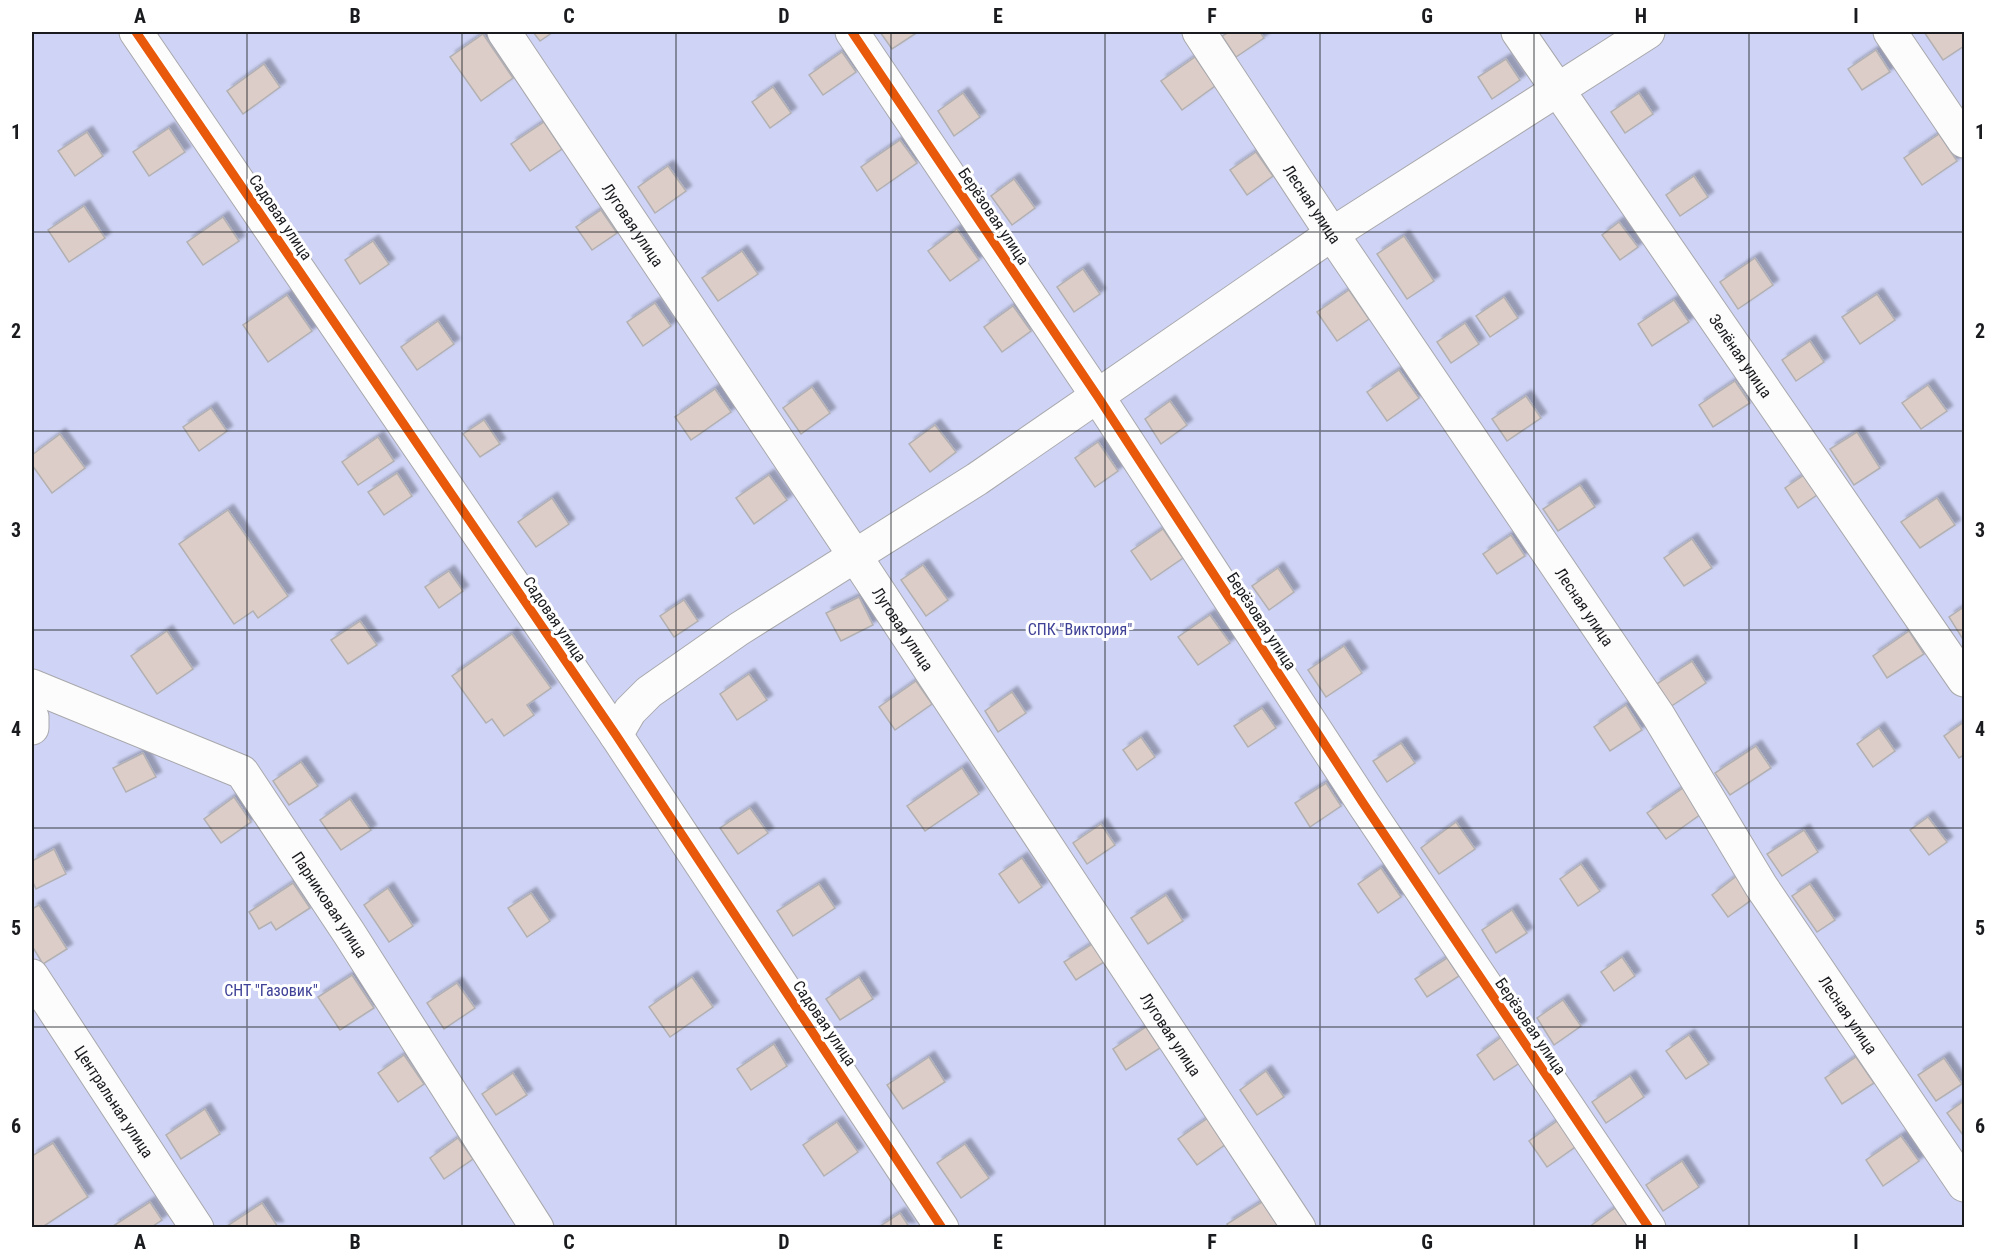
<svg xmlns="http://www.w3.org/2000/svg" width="1996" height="1259" viewBox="0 0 1996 1259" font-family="'Roboto Condensed',sans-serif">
<defs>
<filter id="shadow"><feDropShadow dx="5.5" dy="-5.5" stdDeviation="1.5" flood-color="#0004"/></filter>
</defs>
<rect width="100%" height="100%" fill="#ededf2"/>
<!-- green -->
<rect fill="#cfd4f6" x="32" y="32" width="1932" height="1195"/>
<!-- building -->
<g fill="#dccdc8" stroke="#b2b0b2" stroke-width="1.5" filter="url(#shadow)">
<polygon points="533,32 553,32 540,41"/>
<polygon points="880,32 918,32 892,49"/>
<polygon points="1229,32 1260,32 1264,38 1236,57 1222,36"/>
<polygon points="1924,32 1964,32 1964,46 1943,60"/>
<polygon points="483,34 513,78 481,101 450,57"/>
<polygon points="1876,50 1890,72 1862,90 1848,69"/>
<polygon points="842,52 856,72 823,95 809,75"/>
<polygon points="1195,57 1215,86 1182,110 1161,81"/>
<polygon points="1506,59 1520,80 1492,99 1478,77"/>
<polygon points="264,64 280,87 243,114 227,91"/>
<polygon points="773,87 791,113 770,128 752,102"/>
<polygon points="963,93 980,117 954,136 938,111"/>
<polygon points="1639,93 1653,114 1625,133 1611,112"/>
<polygon points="544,122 562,149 530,171 511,144"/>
<polygon points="169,128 185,152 149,176 133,152"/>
<polygon points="87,132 103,156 75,176 58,151"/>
<polygon points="1939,134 1957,161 1922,185 1904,158"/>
<polygon points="900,140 917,163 877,191 861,167"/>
<polygon points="1256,152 1273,176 1247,195 1230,170"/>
<polygon points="668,166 686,191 655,213 638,187"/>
<polygon points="1694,176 1708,197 1680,216 1666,195"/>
<polygon points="1014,179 1035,208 1012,225 991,196"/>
<polygon points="84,206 105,238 69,262 48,230"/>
<polygon points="601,210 617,233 592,250 576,227"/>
<polygon points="223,217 239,241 203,265 187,242"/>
<polygon points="1619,222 1638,247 1620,260 1602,235"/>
<polygon points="957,229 979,260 950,281 928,251"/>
<polygon points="1404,236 1434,281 1407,299 1377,254"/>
<polygon points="373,241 389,264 360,284 345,260"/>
<polygon points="742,251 758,274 718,301 702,278"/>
<polygon points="1755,258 1773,285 1738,309 1720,282"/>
<polygon points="1083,269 1100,294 1074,312 1057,287"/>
<polygon points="1349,290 1369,319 1337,341 1317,312"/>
<polygon points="1877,294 1895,320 1860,344 1842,317"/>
<polygon points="287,295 312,331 268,362 243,325"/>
<polygon points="1504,297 1518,318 1490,337 1476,316"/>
<polygon points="1674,300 1689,322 1652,346 1638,324"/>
<polygon points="655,303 671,326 643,346 627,322"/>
<polygon points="1013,306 1031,331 1002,352 984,327"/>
<polygon points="438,321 454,344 417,370 401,347"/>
<polygon points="1465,323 1479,344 1451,363 1437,342"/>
<polygon points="1810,341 1824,362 1796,381 1782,360"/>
<polygon points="1399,370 1419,398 1387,421 1367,392"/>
<polygon points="1735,381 1750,403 1713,427 1699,405"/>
<polygon points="1928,385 1947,411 1921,429 1902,403"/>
<polygon points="812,387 830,413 801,434 783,408"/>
<polygon points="715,389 731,412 691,440 675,417"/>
<polygon points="1526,396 1541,418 1507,441 1492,419"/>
<polygon points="1170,401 1187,425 1161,444 1145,419"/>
<polygon points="211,408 227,431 199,451 183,427"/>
<polygon points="484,420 500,444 480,457 463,434"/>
<polygon points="935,425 956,452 930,472 909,444"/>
<polygon points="1857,432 1880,468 1854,485 1830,449"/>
<polygon points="60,434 85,468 52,493 32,465 32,455"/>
<polygon points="378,437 394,461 358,485 342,462"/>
<polygon points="1098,442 1118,471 1095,487 1075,458"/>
<polygon points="397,473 412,496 384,515 368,492"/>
<polygon points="769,475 787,500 754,524 736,498"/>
<polygon points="1804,475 1817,495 1798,508 1785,488"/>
<polygon points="1580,485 1595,507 1558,531 1543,509"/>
<polygon points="552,498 569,524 536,547 518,522"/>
<polygon points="1937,498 1955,525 1920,548 1901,522"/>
<polygon points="228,510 288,596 258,618 253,611 234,624 179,544"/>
<polygon points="1163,529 1183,558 1151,580 1131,551"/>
<polygon points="1511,535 1525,556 1497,574 1483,554"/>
<polygon points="1692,539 1712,568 1684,586 1664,558"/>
<polygon points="923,565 948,600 926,616 901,580"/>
<polygon points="1278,568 1294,592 1269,610 1252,586"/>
<polygon points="449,571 463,591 439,608 425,587"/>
<polygon points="859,597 873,625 841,641 826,613"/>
<polygon points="684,600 698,621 674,637 660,616"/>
<polygon points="1964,607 1964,641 1949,617"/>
<polygon points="1210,615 1230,643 1198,665 1178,637"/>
<polygon points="360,621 377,645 348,664 331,640"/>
<polygon points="167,631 193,669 157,694 131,656"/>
<polygon points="1909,631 1924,654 1887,678 1873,656"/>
<polygon points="512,634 551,688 527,705 534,715 504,736 492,719 486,723 452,676"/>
<polygon points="1344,646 1362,673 1326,697 1308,670"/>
<polygon points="1692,661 1706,683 1670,707 1655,685"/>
<polygon points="749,674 767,700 737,720 720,694"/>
<polygon points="916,681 932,704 895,730 879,707"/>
<polygon points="1012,692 1026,713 998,732 985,711"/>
<polygon points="1626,705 1642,730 1610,751 1594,727"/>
<polygon points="1262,708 1276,728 1248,747 1234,726"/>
<polygon points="1964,722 1964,755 1959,758 1944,736"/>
<polygon points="1879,728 1895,751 1873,767 1857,744"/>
<polygon points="1141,737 1155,757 1137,770 1123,750"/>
<polygon points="1401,743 1415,763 1387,782 1373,761"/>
<polygon points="1756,746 1771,768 1730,795 1715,773"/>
<polygon points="143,753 156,777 126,792 113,768"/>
<polygon points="301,762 318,786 289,805 273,781"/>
<polygon points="962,768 979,794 925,831 907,806"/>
<polygon points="1326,783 1341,806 1310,827 1295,803"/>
<polygon points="1683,788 1701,814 1666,839 1647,813"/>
<polygon points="234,797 251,822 221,843 204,819"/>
<polygon points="350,799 371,830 341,850 320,820"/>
<polygon points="750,808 768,833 738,854 720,828"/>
<polygon points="1928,817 1947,842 1929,855 1910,830"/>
<polygon points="1456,822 1475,849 1439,874 1421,848"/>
<polygon points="1101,824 1115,845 1087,864 1073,843"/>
<polygon points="1804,830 1818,852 1782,876 1767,854"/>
<polygon points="54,849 66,874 36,889 32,880 32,861"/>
<polygon points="1022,858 1042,887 1019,903 999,874"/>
<polygon points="1581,864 1600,891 1578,906 1560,879"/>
<polygon points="1381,868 1401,897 1378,913 1358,884"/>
<polygon points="1738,875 1754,898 1728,917 1712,895"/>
<polygon points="293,883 310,908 276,930 271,922 259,929 249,912"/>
<polygon points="819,884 835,908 793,936 777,911"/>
<polygon points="1810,884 1835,920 1817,932 1792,896"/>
<polygon points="388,888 413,926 389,942 364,905"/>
<polygon points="531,893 550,921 527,937 508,908"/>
<polygon points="1166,895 1183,921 1148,944 1131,918"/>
<polygon points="39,905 67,949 43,964 32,946 32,909"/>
<polygon points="1512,910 1527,933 1496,953 1482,930"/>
<polygon points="1092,944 1104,962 1076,980 1064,962"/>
<polygon points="1622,957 1635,976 1614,991 1601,972"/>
<polygon points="1447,958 1459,976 1427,997 1415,979"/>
<polygon points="352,975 374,1008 340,1030 318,997"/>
<polygon points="692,977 713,1007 670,1037 649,1007"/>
<polygon points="859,977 873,999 840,1020 826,999"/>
<polygon points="457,983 475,1008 444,1029 427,1003"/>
<polygon points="1563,1000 1581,1026 1554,1045 1537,1018"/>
<polygon points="1146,1027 1160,1048 1126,1070 1113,1049"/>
<polygon points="1689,1035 1709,1064 1686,1079 1666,1051"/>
<polygon points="1503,1036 1521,1062 1494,1080 1477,1055"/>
<polygon points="774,1044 787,1066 751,1090 737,1069"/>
<polygon points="404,1055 424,1084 398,1102 378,1073"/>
<polygon points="929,1057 945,1082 903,1109 887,1085"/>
<polygon points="1856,1057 1874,1083 1842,1104 1825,1078"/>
<polygon points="1944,1058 1962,1084 1936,1101 1918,1075"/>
<polygon points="1266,1071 1284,1097 1257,1115 1240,1090"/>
<polygon points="513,1073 527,1095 496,1115 482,1094"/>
<polygon points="1630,1076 1644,1097 1606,1123 1592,1102"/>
<polygon points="1964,1101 1964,1134 1963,1135 1947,1113"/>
<polygon points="205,1109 220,1134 181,1159 166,1135"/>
<polygon points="1208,1118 1226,1144 1197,1165 1178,1139"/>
<polygon points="1560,1119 1578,1145 1547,1167 1529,1141"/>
<polygon points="837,1122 858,1152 824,1176 803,1145"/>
<polygon points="1901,1136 1919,1161 1883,1186 1866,1160"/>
<polygon points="458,1138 473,1159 444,1179 430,1158"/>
<polygon points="53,1143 88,1197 41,1228 32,1228 32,1156"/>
<polygon points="965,1144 989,1178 961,1198 937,1163"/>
<polygon points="1682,1161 1699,1187 1663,1211 1646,1185"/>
<polygon points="1265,1200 1281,1224 1276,1228 1229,1228 1227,1224"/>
<polygon points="150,1202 162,1220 150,1228 114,1228 113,1226"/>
<polygon points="262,1203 278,1227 224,1228"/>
<polygon points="1615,1208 1629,1228 1590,1228 1589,1227"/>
<polygon points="900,1213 910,1228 877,1228"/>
</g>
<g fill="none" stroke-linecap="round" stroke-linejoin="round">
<!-- street casing -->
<g stroke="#a8a8ac" stroke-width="35">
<g id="street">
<polyline points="136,32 616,735 942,1228"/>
<path id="s1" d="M 504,32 L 855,556 L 1299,1228"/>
<polyline points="852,32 1098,397 1363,803 1649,1228"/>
<path id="s2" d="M 1199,32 L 1332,234 L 1658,715 L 1761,886 L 1964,1185"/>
<path id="s3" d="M 1518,32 L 1964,680"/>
<polyline points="1890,32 1964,141"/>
<path id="s4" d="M 32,686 L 242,772 L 349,933 L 537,1228"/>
<polyline points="32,717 32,728"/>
<polyline points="616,735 630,711 649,692 739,629 977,479 1332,234 1648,32"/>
<path id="s5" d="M 32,976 L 197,1228"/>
</g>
</g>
<!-- street -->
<use href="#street" stroke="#fcfcfd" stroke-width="33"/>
<!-- cycleway casing -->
<g stroke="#fff" stroke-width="13">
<g id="cycleway">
<polyline points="136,32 616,735 942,1228"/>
<polyline points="852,32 1098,397 1363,803 1649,1228"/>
</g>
</g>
<!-- cycleway -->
<use href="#cycleway" stroke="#e8590c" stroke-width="9"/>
</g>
<!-- grid -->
<path fill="none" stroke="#1a1b1e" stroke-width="1.5" stroke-opacity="0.55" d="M 247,32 L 247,1228M 462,32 L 462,1228M 676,32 L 676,1228M 891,32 L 891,1228M 1105,32 L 1105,1228M 1320,32 L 1320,1228M 1534,32 L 1534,1228M 1749,32 L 1749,1228M 32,232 L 1964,232M 32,431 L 1964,431M 32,630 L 1964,630M 32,828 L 1964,828M 32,1027 L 1964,1027"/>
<g text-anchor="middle" stroke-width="6" stroke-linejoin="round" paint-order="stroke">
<!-- street labels -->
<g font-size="16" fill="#1a1b1e" stroke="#fff">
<text dy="6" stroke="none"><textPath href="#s2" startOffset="206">Лесная улица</textPath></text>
<text transform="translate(994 216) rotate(56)" y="6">Берёзовая улица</text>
<text transform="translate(281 217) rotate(56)" y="6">Садовая улица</text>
<text dy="6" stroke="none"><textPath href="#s1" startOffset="232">Луговая улица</textPath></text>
<text dy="6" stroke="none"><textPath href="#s3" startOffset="393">Зелёная улица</textPath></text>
<text dy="6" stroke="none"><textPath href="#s2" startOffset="692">Лесная улица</textPath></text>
<text transform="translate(555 619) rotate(56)" y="6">Садовая улица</text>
<text transform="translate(1262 621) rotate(57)" y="6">Берёзовая улица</text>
<text dy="6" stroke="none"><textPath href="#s1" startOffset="718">Луговая улица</textPath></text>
<text dy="6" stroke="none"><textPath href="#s4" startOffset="386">Парниковая улица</textPath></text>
<text dy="6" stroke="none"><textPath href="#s2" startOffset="1178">Лесная улица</textPath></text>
<text transform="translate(825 1023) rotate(56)" y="6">Садовая улица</text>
<text transform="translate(1531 1026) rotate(56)" y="6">Берёзовая улица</text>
<text dy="6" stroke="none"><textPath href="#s1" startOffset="1204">Луговая улица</textPath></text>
<text dy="6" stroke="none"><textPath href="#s5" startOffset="150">Центральная улица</textPath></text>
</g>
<!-- park labels -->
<g font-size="16" fill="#3f4197" stroke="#fff">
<text x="1080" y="635">СПК "Виктория"</text>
<text x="271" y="996">СНТ "Газовик"</text>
</g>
</g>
<!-- border -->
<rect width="1996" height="1259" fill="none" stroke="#ffffff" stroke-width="66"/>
<rect x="33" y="33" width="1930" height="1193" fill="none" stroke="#1a1b1e" stroke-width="2"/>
<g font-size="20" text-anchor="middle" font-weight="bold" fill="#1a1b1e">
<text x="140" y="23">A</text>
<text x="355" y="23">B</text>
<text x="569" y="23">C</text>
<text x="784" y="23">D</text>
<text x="998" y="23">E</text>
<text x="1212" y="23">F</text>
<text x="1427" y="23">G</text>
<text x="1641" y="23">H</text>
<text x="1856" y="23">I</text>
<text x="16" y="139">1</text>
<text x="1980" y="139">1</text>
<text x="16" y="338">2</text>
<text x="1980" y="338">2</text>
<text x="16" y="537">3</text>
<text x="1980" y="537">3</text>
<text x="16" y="736">4</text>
<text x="1980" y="736">4</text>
<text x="16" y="935">5</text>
<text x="1980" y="935">5</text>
<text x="16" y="1133">6</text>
<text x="1980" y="1133">6</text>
<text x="140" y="1249">A</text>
<text x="355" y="1249">B</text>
<text x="569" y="1249">C</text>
<text x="784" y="1249">D</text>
<text x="998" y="1249">E</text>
<text x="1212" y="1249">F</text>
<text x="1427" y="1249">G</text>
<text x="1641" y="1249">H</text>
<text x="1856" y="1249">I</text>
</g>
</svg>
